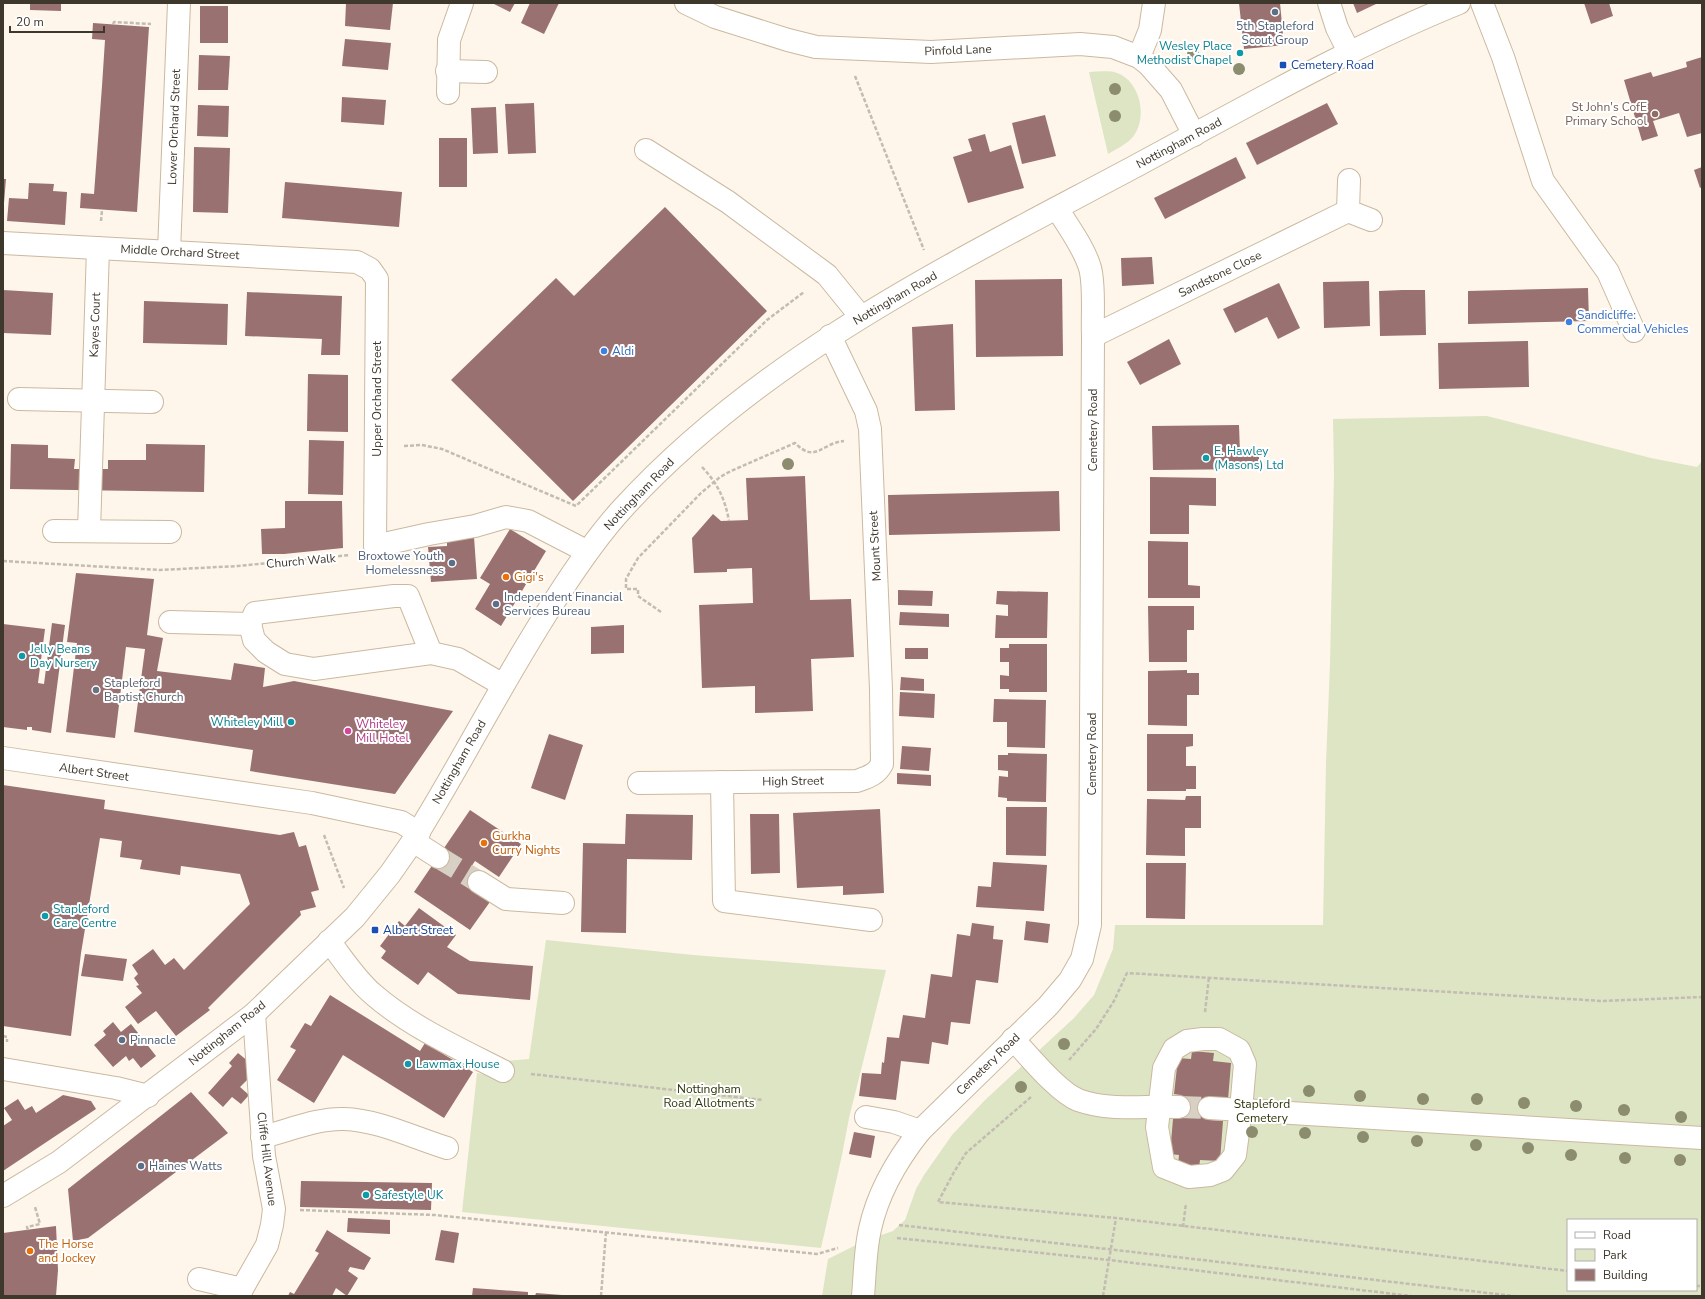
<svg xmlns="http://www.w3.org/2000/svg" width="1705" height="1299" viewBox="0 0 1705 1299" font-family="'Nunito Sans',sans-serif">
<rect width="100%" height="100%" fill="#fef6eb"/>
<!-- green -->
<g fill="#dde5c5" fill-rule="evenodd">
<path d="M 1089,72 C 1097,72 1109,70 1117,73 C 1141,81 1149,121 1131,139 C 1125,145 1115,150 1108,154 Z"/>
<path d="M 1487,416 L 1651,458 L 1697,467 L 1702,461 L 1702,1296 L 822,1296 L 828,1259 L 864,1241 L 893,1231 L 905,1220 L 916,1189 L 924,1175 L 952,1135 L 985,1100 L 1074,1018 L 1094,995 L 1113,949 L 1115,925 L 1323,925 L 1326,763 L 1330,665 L 1334,474 L 1333,419 ZM 1568,1220 L 1696,1220 L 1696,1290 L 1568,1290 Z"/>
<polygon points="546,940 693,955 886,970 849,1118 842,1155 821,1248 462,1212 477,1073 502,1078 504,1061 529,1059"/>
</g>
<!-- building -->
<g fill="#997170">
<polygon points="30,3 61,3 61,11 30,10"/>
<polygon points="346,3 393,3 390,30 345,26"/>
<polygon points="492,3 515,3 510,12"/>
<polygon points="530,3 559,3 544,34 521,23"/>
<polygon points="1239,3 1280,3 1284,45 1244,49"/>
<polygon points="1353,3 1375,3 1376,4 1357,13"/>
<polygon points="1584,3 1609,3 1613,16 1591,24"/>
<rect x="200" y="6" width="28" height="37"/>
<polygon points="93,23 149,27 137,212 80,208 81,193 94,194 102,86 105,40 92,39"/>
<polygon points="345,39 391,43 388,70 342,66"/>
<polygon points="199,55 230,56 228,90 198,90"/>
<polygon points="1702,57 1702,133 1687,137 1679,113 1653,121 1658,136 1642,141 1624,80 1651,72 1653,77 1687,67 1686,62"/>
<polygon points="342,97 386,100 384,125 341,122"/>
<polygon points="534,103 536,153 508,154 505,104"/>
<polygon points="1327,103 1338,124 1257,165 1246,143"/>
<polygon points="198,105 229,106 228,137 197,136"/>
<polygon points="496,107 498,153 473,154 471,108"/>
<polygon points="1045,115 1056,156 1022,164 1012,123"/>
<polygon points="985,134 990,152 1011,145 1024,188 968,203 953,157 972,151 968,139"/>
<rect x="439" y="138" width="28" height="49"/>
<polygon points="194,147 230,148 228,213 193,212"/>
<polygon points="1236,157 1246,178 1165,219 1154,198"/>
<polygon points="1702,167 1702,187 1700,188 1694,170"/>
<polygon points="3,179 6,179 4,203 3,203"/>
<polygon points="285,182 402,192 399,227 282,218"/>
<polygon points="29,183 54,184 53,191 67,192 65,225 7,221 9,198 28,199"/>
<polygon points="665,207 767,311 573,501 451,380 556,278 574,296"/>
<polygon points="1152,257 1154,284 1122,286 1121,258"/>
<polygon points="1062,279 1063,356 976,357 975,280"/>
<polygon points="1369,281 1370,326 1324,328 1323,282"/>
<polygon points="1279,283 1300,328 1278,339 1267,317 1235,333 1223,309"/>
<polygon points="1588,288 1589,321 1468,324 1468,291"/>
<polygon points="3,290 53,293 51,335 3,333"/>
<polygon points="1402,290 1425,290 1426,335 1380,336 1379,291"/>
<polygon points="247,292 342,296 340,355 321,355 322,339 245,336"/>
<polygon points="144,301 228,304 227,345 143,343"/>
<polygon points="953,324 955,410 915,411 912,327"/>
<polygon points="1169,339 1181,364 1140,385 1127,362"/>
<polygon points="1528,341 1529,387 1439,389 1438,343"/>
<polygon points="308,374 348,375 348,432 307,431"/>
<polygon points="1239,425 1240,453 1259,453 1259,469 1153,470 1152,426"/>
<polygon points="309,440 344,441 343,495 308,494"/>
<polygon points="11,444 48,445 48,458 75,459 74,469 108,469 108,460 146,460 146,444 205,445 204,492 10,489"/>
<polygon points="805,476 810,600 851,599 854,657 811,659 813,711 755,713 755,686 702,688 699,605 753,603 752,568 727,569 727,572 694,573 692,538 713,514 721,521 748,520 746,478"/>
<polygon points="1150,477 1216,478 1216,506 1189,505 1189,534 1150,534"/>
<polygon points="1059,491 1060,531 889,535 888,495"/>
<polygon points="285,501 342,501 343,548 284,554 262,554 261,529 285,528"/>
<polygon points="510,529 546,551 501,626 475,609 490,584 480,578"/>
<polygon points="474,537 477,579 431,582 428,547 447,546 447,539"/>
<polygon points="1148,541 1188,542 1188,585 1200,586 1200,598 1148,598"/>
<polygon points="76,573 154,579 147,635 163,638 157,671 231,680 234,663 265,668 263,687 294,681 453,711 395,794 250,771 253,750 134,732 145,649 126,647 115,738 66,732 77,643 67,642"/>
<polygon points="898,590 933,591 932,606 898,605"/>
<polygon points="997,591 1048,592 1047,638 995,638 996,615 1008,616 1008,605 996,604"/>
<polygon points="1148,606 1194,606 1194,630 1187,630 1187,662 1149,662"/>
<polygon points="900,612 949,614 949,627 899,625"/>
<polygon points="52,623 65,625 51,733 32,730 32,727 27,727 27,730 3,727 3,624 45,629 38,683 44,684"/>
<polygon points="624,625 624,653 591,654 591,627"/>
<polygon points="1009,644 1047,644 1047,692 1009,692 1009,689 1000,689 1000,675 1009,676 1009,662 1000,662 1000,648 1009,648"/>
<rect x="905" y="648" width="23" height="11"/>
<polygon points="1187,670 1187,673 1199,673 1199,695 1187,695 1187,726 1148,725 1148,671"/>
<polygon points="901,677 924,679 924,691 900,690"/>
<polygon points="900,692 935,694 934,718 899,716"/>
<polygon points="994,699 1046,700 1045,748 1007,747 1007,722 993,722"/>
<polygon points="549,734 583,745 565,800 531,788"/>
<polygon points="1147,734 1193,734 1193,746 1186,747 1186,766 1196,766 1196,789 1186,789 1186,791 1147,791"/>
<polygon points="902,746 931,748 929,771 900,769"/>
<polygon points="1008,753 1047,754 1046,802 1007,801 1007,798 998,797 999,776 1008,777 1008,771 998,770 998,755 1008,755"/>
<polygon points="897,773 931,775 931,786 897,784"/>
<polygon points="3,785 105,800 104,809 280,835 294,832 299,847 306,845 319,890 311,892 316,907 300,911 301,915 208,1008 210,1010 176,1036 156,1011 138,1024 125,1007 142,993 136,986 139,985 134,978 138,974 132,965 153,949 165,965 174,958 184,970 250,904 240,874 181,866 180,875 140,869 142,860 120,857 122,841 100,838 81,953 71,1036 3,1026"/>
<polygon points="1186,796 1201,796 1201,828 1185,828 1185,856 1146,855 1147,799 1185,800"/>
<polygon points="1006,807 1047,807 1046,856 1006,855"/>
<polygon points="880,809 884,893 843,895 843,886 797,888 793,813"/>
<polygon points="470,810 521,844 499,877 475,861 471,867 483,875 492,899 470,930 414,892"/>
<polygon points="626,814 693,815 692,860 627,859 626,933 581,932 583,843 625,844"/>
<polygon points="750,814 779,814 780,873 751,874"/>
<polygon points="993,862 1047,865 1044,911 976,907 978,886 991,887"/>
<polygon points="1146,863 1186,863 1185,919 1146,918"/>
<polygon points="419,908 456,935 447,947 470,961 533,966 530,1000 458,994 428,972 418,985 381,958 386,951 380,946 399,921 405,926"/>
<polygon points="1026,921 1050,924 1048,943 1024,940"/>
<polygon points="972,923 994,926 993,939 1003,940 998,983 976,980 970,1024 951,1022 948,1045 932,1042 929,1064 901,1061 896,1100 859,1096 862,1073 881,1074 882,1062 884,1063 887,1037 899,1038 903,1015 925,1018 931,974 952,977 957,934 970,936"/>
<polygon points="85,954 127,959 123,981 81,976"/>
<polygon points="330,995 420,1051 425,1043 473,1072 444,1118 343,1055 314,1103 277,1080 296,1050 290,1047 305,1023 311,1026"/>
<polygon points="113,1022 121,1032 131,1024 156,1056 141,1068 133,1058 129,1061 126,1056 113,1067 94,1045 106,1035 103,1031"/>
<polygon points="1192,1051 1214,1053 1213,1061 1231,1063 1228,1100 1210,1098 1208,1120 1223,1121 1220,1161 1200,1160 1199,1168 1178,1166 1179,1155 1170,1154 1173,1119 1178,1119 1181,1095 1174,1094 1178,1058 1191,1059"/>
<polygon points="238,1053 249,1062 249,1078 240,1087 249,1095 241,1104 232,1097 223,1107 208,1093 232,1066 229,1063"/>
<polygon points="191,1092 228,1133 88,1238 73,1241 68,1189"/>
<polygon points="63,1095 91,1101 96,1109 3,1171 3,1126 12,1120 4,1108 18,1099 25,1110 32,1106 36,1113"/>
<polygon points="854,1132 875,1136 871,1158 849,1154"/>
<polygon points="301,1181 432,1183 431,1210 300,1207"/>
<polygon points="348,1218 390,1220 390,1234 347,1232"/>
<polygon points="56,1226 58,1270 56,1296 3,1296 3,1233"/>
<polygon points="327,1230 371,1258 364,1270 350,1267 348,1271 358,1278 347,1296 336,1288 332,1296 288,1296 290,1292 294,1294 319,1253 315,1251"/>
<polygon points="441,1230 459,1233 454,1263 435,1260"/>
<polygon points="473,1288 528,1292 528,1296 472,1296"/>
<polygon points="536,1293 562,1295 562,1296 535,1296"/>
</g>
<g fill="none" stroke-linecap="round" stroke-linejoin="round">
<!-- minor-tunnel -->
<g stroke="#d8d0c5" stroke-width="22" stroke-dasharray="22 11" stroke-linecap="butt">
<polyline points="438,857 479,882"/>
<polyline points="1179,1107 1209,1108"/>
</g>
<!-- minor casing -->
<g stroke="#cbb99f" stroke-width="24">
<g id="minor">
<polyline points="686,3 715,17 788,40 816,47 931,52 1080,44 1113,47 1139,57 1149,65 1171,90 1194,135"/>
<polyline points="1329,3 1337,28 1349,52"/>
<polyline points="1482,3 1503,57 1543,181 1608,272 1634,331"/>
<polyline points="1139,57 1150,30 1154,3"/>
<polyline points="447,71 486,72"/>
<polyline points="448,93 449,40 462,3"/>
<polyline points="646,150 728,202 827,275 861,317"/>
<polyline points="1349,180 1348,211 1371,220"/>
<polyline points="3,243 357,262 370,269 377,279 375,546 429,534 475,526 506,517 528,521 586,551"/>
<polyline points="169,251 179,3"/>
<polyline points="1093,336 1348,211"/>
<polyline points="19,399 152,402"/>
<polyline points="54,531 170,532"/>
<polyline points="89,531 98,248"/>
<polyline points="170,622 250,624"/>
<polyline points="431,653 408,596 394,596 255,613 250,624 254,640 266,652 285,664 314,669 431,653 458,659 503,685"/>
<polyline points="3,758 312,803 401,822 419,833"/>
<polyline points="722,782 724,901 871,920"/>
<path d="M 639,783 L 857,781 C 868,777 876,775 882,764 L 881,689 L 870,429 L 866,411 L 830,336"/>
<polyline points="413,841 438,857"/>
<polyline points="479,882 506,899 563,903"/>
<path d="M 329,941 C 343,959 356,980 374,995 C 411,1027 460,1049 503,1071"/>
<path d="M 1013,1039 C 1029,1056 1058,1092 1078,1100 C 1111,1112 1146,1105 1179,1107"/>
<polygon points="1203,1039 1219,1039 1239,1050 1245,1064 1241,1110 1235,1155 1223,1170 1210,1175 1189,1177 1164,1167 1157,1127 1164,1068 1174,1049 1187,1041"/>
<polyline points="3,1069 116,1088 148,1096"/>
<polyline points="1209,1108 1702,1138"/>
<polyline points="866,1117 894,1122 920,1131"/>
<path d="M 262,1137 C 288,1131 317,1118 344,1119 C 379,1120 414,1138 447,1148"/>
<polyline points="199,1279 242,1289"/>
<polyline points="238,1296 267,1245 272,1225 274,1209 264,1156 254,1014"/>
<path d="M 863,1296 C 865,1274 865,1250 870,1229 C 878,1192 897,1160 920,1131 L 1048,1006 L 1070,980 L 1082,959 L 1090,925 L 1093,336 C 1092,317 1095,285 1090,268 C 1084,247 1068,227 1057,208"/>
</g>
</g>
<!-- major casing -->
<g stroke="#cbb99f" stroke-width="24">
<path id="major" d="M 3,1196 L 59,1162 L 254,1014 L 355,917 L 390,874 L 413,841 C 463,761 505,676 557,597 C 577,566 598,535 623,508 C 763,355 952,264 1132,168 C 1240,110 1346,49 1459,3"/>
</g>
<!-- path -->
<g stroke="#c3bcb1" stroke-width="2.5" stroke-dasharray="4 2" stroke-linecap="butt">
<polyline points="113,24 114,22 151,24"/>
<polyline points="855,76 924,250"/>
<polyline points="101,221 102,210"/>
<polyline points="404,446 422,445 442,449 576,506 767,320 804,292"/>
<path d="M 702,467 C 718,484 725,499 729,521"/>
<polyline points="3,561 160,570 238,566 350,555"/>
<path d="M 661,612 L 638,596 L 638,589 L 626,589 L 626,579 L 638,558 L 701,493 L 720,477 L 731,471 L 795,443 C 816,464 821,443 844,441"/>
<polyline points="324,835 344,888"/>
<polyline points="1205,1012 1209,977"/>
<polyline points="3,1036 7,1037 7,1042"/>
<polyline points="1069,1060 1096,1029 1114,1001 1127,973 1603,1001 1702,997"/>
<polyline points="531,1074 763,1100"/>
<polyline points="1031,1097 966,1153 954,1172 938,1202 1116,1218 1568,1271"/>
<polyline points="300,1210 435,1215 817,1254 838,1248"/>
<polyline points="899,1225 1514,1296"/>
<polyline points="1183,1227 1186,1203"/>
<polyline points="28,1230 27,1227 40,1224 35,1207"/>
<polyline points="897,1238 1109,1260 1411,1296"/>
<polyline points="1696,1286 1702,1286"/>
<polyline points="601,1296 606,1232"/>
<polyline points="1103,1296 1116,1218"/>
</g>
<!-- minor -->
<use href="#minor" stroke="#fff" stroke-width="22"/>
<!-- major -->
<use href="#major" stroke="#fff" stroke-width="22"/>
</g>
<!-- trees -->
<g fill="#8c8c6f">
<circle cx="1193" cy="54" r="6"/>
<circle cx="1239" cy="69" r="6"/>
<circle cx="1115" cy="89" r="6"/>
<circle cx="1115" cy="116" r="6"/>
<circle cx="788" cy="464" r="6"/>
<circle cx="1064" cy="1044" r="6"/>
<circle cx="1021" cy="1087" r="6"/>
<circle cx="1309" cy="1091" r="6"/>
<circle cx="1360" cy="1096" r="6"/>
<circle cx="1423" cy="1099" r="6"/>
<circle cx="1477" cy="1099" r="6"/>
<circle cx="1524" cy="1103" r="6"/>
<circle cx="1576" cy="1106" r="6"/>
<circle cx="1624" cy="1110" r="6"/>
<circle cx="1681" cy="1117" r="6"/>
<circle cx="1252" cy="1132" r="6"/>
<circle cx="1305" cy="1133" r="6"/>
<circle cx="1363" cy="1137" r="6"/>
<circle cx="1417" cy="1141" r="6"/>
<circle cx="1476" cy="1145" r="6"/>
<circle cx="1528" cy="1148" r="6"/>
<circle cx="1571" cy="1155" r="6"/>
<circle cx="1625" cy="1158" r="6"/>
<circle cx="1680" cy="1160" r="6"/>
</g>
<!-- markers -->
<g fill="#5c6f8a" stroke="#fff" stroke-width="1.5">
<circle cx="1275" cy="12" r="4"/>
<circle cx="452" cy="563" r="4"/>
<circle cx="496" cy="604" r="4"/>
<circle cx="122" cy="1040" r="4"/>
<circle cx="141" cy="1166" r="4"/>
</g>
<g fill="#0f9aa8" stroke="#fff" stroke-width="1.5">
<circle cx="1240" cy="53" r="4"/>
<circle cx="1206" cy="458" r="4"/>
<circle cx="22" cy="656" r="4"/>
<circle cx="291" cy="722" r="4"/>
<circle cx="45" cy="916" r="4"/>
<circle cx="408" cy="1064" r="4"/>
<circle cx="366" cy="1195" r="4"/>
</g>
<g fill="#1a4fb4" stroke="#fff" stroke-width="1.5">
<rect x="1279" y="61" width="8" height="8" rx="2"/>
<rect x="371" y="926" width="8" height="8" rx="2"/>
</g>
<circle fill="#8d6e63" stroke="#fff" stroke-width="1.5" cx="1655" cy="114" r="4"/>
<g fill="#3f7fe0" stroke="#fff" stroke-width="1.5">
<circle cx="1569" cy="322" r="4"/>
<circle cx="604" cy="351" r="4"/>
</g>
<g fill="#e8710a" stroke="#fff" stroke-width="1.5">
<circle cx="506" cy="577" r="4"/>
<circle cx="484" cy="843" r="4"/>
<circle cx="30" cy="1251" r="4"/>
</g>
<circle fill="#6b7280" stroke="#fff" stroke-width="1.5" cx="96" cy="690" r="4"/>
<circle fill="#d1479c" stroke="#fff" stroke-width="1.5" cx="348" cy="731" r="4"/>
<g text-anchor="middle" stroke-width="4" stroke-linejoin="round" paint-order="stroke">
<!-- service labels -->
<g font-size="12" fill="#4e5e75" stroke="#fff" text-anchor="start">
<text x="1275" y="30" text-anchor="middle">5th Stapleford<tspan x="1275" dy="14">Scout Group</tspan></text>
<text x="444" y="560" text-anchor="end">Broxtowe Youth<tspan x="444" dy="14">Homelessness</tspan></text>
<text x="504" y="601">Independent Financial<tspan x="504" dy="14">Services Bureau</tspan></text>
<text x="130" y="1044">Pinnacle</text>
<text x="149" y="1170">Haines Watts</text>
</g>
<!-- culture labels -->
<g font-size="12" fill="#0d838f" stroke="#fff" text-anchor="start">
<text x="1232" y="50" text-anchor="end">Wesley Place<tspan x="1232" dy="14">Methodist Chapel</tspan></text>
<text x="1214" y="455">E. Hawley<tspan x="1214" dy="14">(Masons) Ltd</tspan></text>
<text x="30" y="653">Jelly Beans<tspan x="30" dy="14">Day Nursery</tspan></text>
<text x="283" y="726" text-anchor="end">Whiteley Mill</text>
<text x="53" y="913">Stapleford<tspan x="53" dy="14">Care Centre</tspan></text>
<text x="416" y="1068">Lawmax House</text>
<text x="374" y="1199">Safestyle UK</text>
</g>
<!-- street labels -->
<g font-size="12" fill="#3e372c" stroke="#fff">
<text transform="translate(958 50) rotate(-2)" y="4">Pinfold Lane</text>
<text transform="translate(174 127) rotate(-88)" y="4">Lower Orchard Street</text>
<text transform="translate(1179 143) rotate(-28)" y="4">Nottingham Road</text>
<text transform="translate(180 252) rotate(3)" y="4">Middle Orchard Street</text>
<text transform="translate(1220 274) rotate(-26)" y="4">Sandstone Close</text>
<text transform="translate(895 298) rotate(-30)" y="4">Nottingham Road</text>
<text transform="translate(95 325) rotate(-88)" y="4">Kayes Court</text>
<text transform="translate(377 399) rotate(-90)" y="4">Upper Orchard Street</text>
<text transform="translate(1093 430) rotate(-90)" y="4">Cemetery Road</text>
<text transform="translate(639 494) rotate(-46)" y="4">Nottingham Road</text>
<text transform="translate(875 546) rotate(-93)" y="4">Mount Street</text>
<text transform="translate(301 561) rotate(-5)" y="4">Church Walk</text>
<text transform="translate(1092 754) rotate(-90)" y="4">Cemetery Road</text>
<text transform="translate(459 762) rotate(-60)" y="4">Nottingham Road</text>
<text transform="translate(94 772) rotate(8)" y="4">Albert Street</text>
<text transform="translate(793 781) rotate(-1)" y="4">High Street</text>
<text transform="translate(227 1033) rotate(-39)" y="4">Nottingham Road</text>
<text transform="translate(988 1064) rotate(-44)" y="4">Cemetery Road</text>
<text transform="translate(267 1159) rotate(83)" y="4">Cliffe Hill Avenue</text>
</g>
<!-- transit labels -->
<g font-size="12" fill="#164399" stroke="#fff" text-anchor="start">
<text x="1291" y="69">Cemetery Road</text>
<text x="383" y="934">Albert Street</text>
</g>
<!-- education labels -->
<g font-size="12" fill="#785e54" stroke="#fff" text-anchor="end">
<text x="1647" y="111">St John's CofE<tspan x="1647" dy="14">Primary School</tspan></text>
</g>
<!-- shop labels -->
<g font-size="12" fill="#366cbe" stroke="#fff" text-anchor="start">
<text x="1577" y="319">Sandicliffe:<tspan x="1577" dy="14">Commercial Vehicles</tspan></text>
<text x="612" y="355">Aldi</text>
</g>
<!-- food labels -->
<g font-size="12" fill="#c56008" stroke="#fff" text-anchor="start">
<text x="514" y="581">Gigi's</text>
<text x="492" y="840">Gurkha<tspan x="492" dy="14">Curry Nights</tspan></text>
<text x="38" y="1248">The Horse<tspan x="38" dy="14">and Jockey</tspan></text>
</g>
<!-- worship labels -->
<g font-size="12" fill="#5b616d" stroke="#fff" text-anchor="start">
<text x="104" y="687">Stapleford<tspan x="104" dy="14">Baptist Church</tspan></text>
</g>
<!-- hotel labels -->
<g font-size="12" fill="#b23c85" stroke="#fff" text-anchor="start">
<text x="356" y="728">Whiteley<tspan x="356" dy="14">Mill Hotel</tspan></text>
</g>
<!-- park labels -->
<g font-size="12" fill="#2f3609" stroke="#fff">
<text x="709" y="1093">Nottingham<tspan x="709" dy="14">Road Allotments</tspan></text>
<text x="1262" y="1108">Stapleford<tspan x="1262" dy="14">Cemetery</tspan></text>
</g>
</g>
<!-- border -->
<rect width="1705" height="1299" fill="none" stroke="#3e372c" stroke-width="8"/>
<!-- legend -->
<rect x="1567" y="1219" width="130" height="72" fill="#ffffff" stroke="#b2afab"/>
<rect x="1575" y="1232" width="20" height="6" fill="#ffffff" stroke="#b2afab"/>
<text x="1603" y="1239" font-size="12" fill="#3e372c">Road</text>
<rect x="1575" y="1249" width="20" height="12" fill="#dde5c5" stroke="#b2afab"/>
<text x="1603" y="1259" font-size="12" fill="#3e372c">Park</text>
<rect x="1575" y="1269" width="20" height="12" fill="#997170" stroke="#b2afab"/>
<text x="1603" y="1279" font-size="12" fill="#3e372c">Building</text>
<!-- scale -->
<path d="M10 26v6h94v-6" fill="none" stroke="#3e372c" stroke-width="2"/>
<text x="16" y="26" font-size="12" fill="#3e372c" stroke="#ffffff" stroke-width="3" paint-order="stroke">20 m</text>
</svg>
